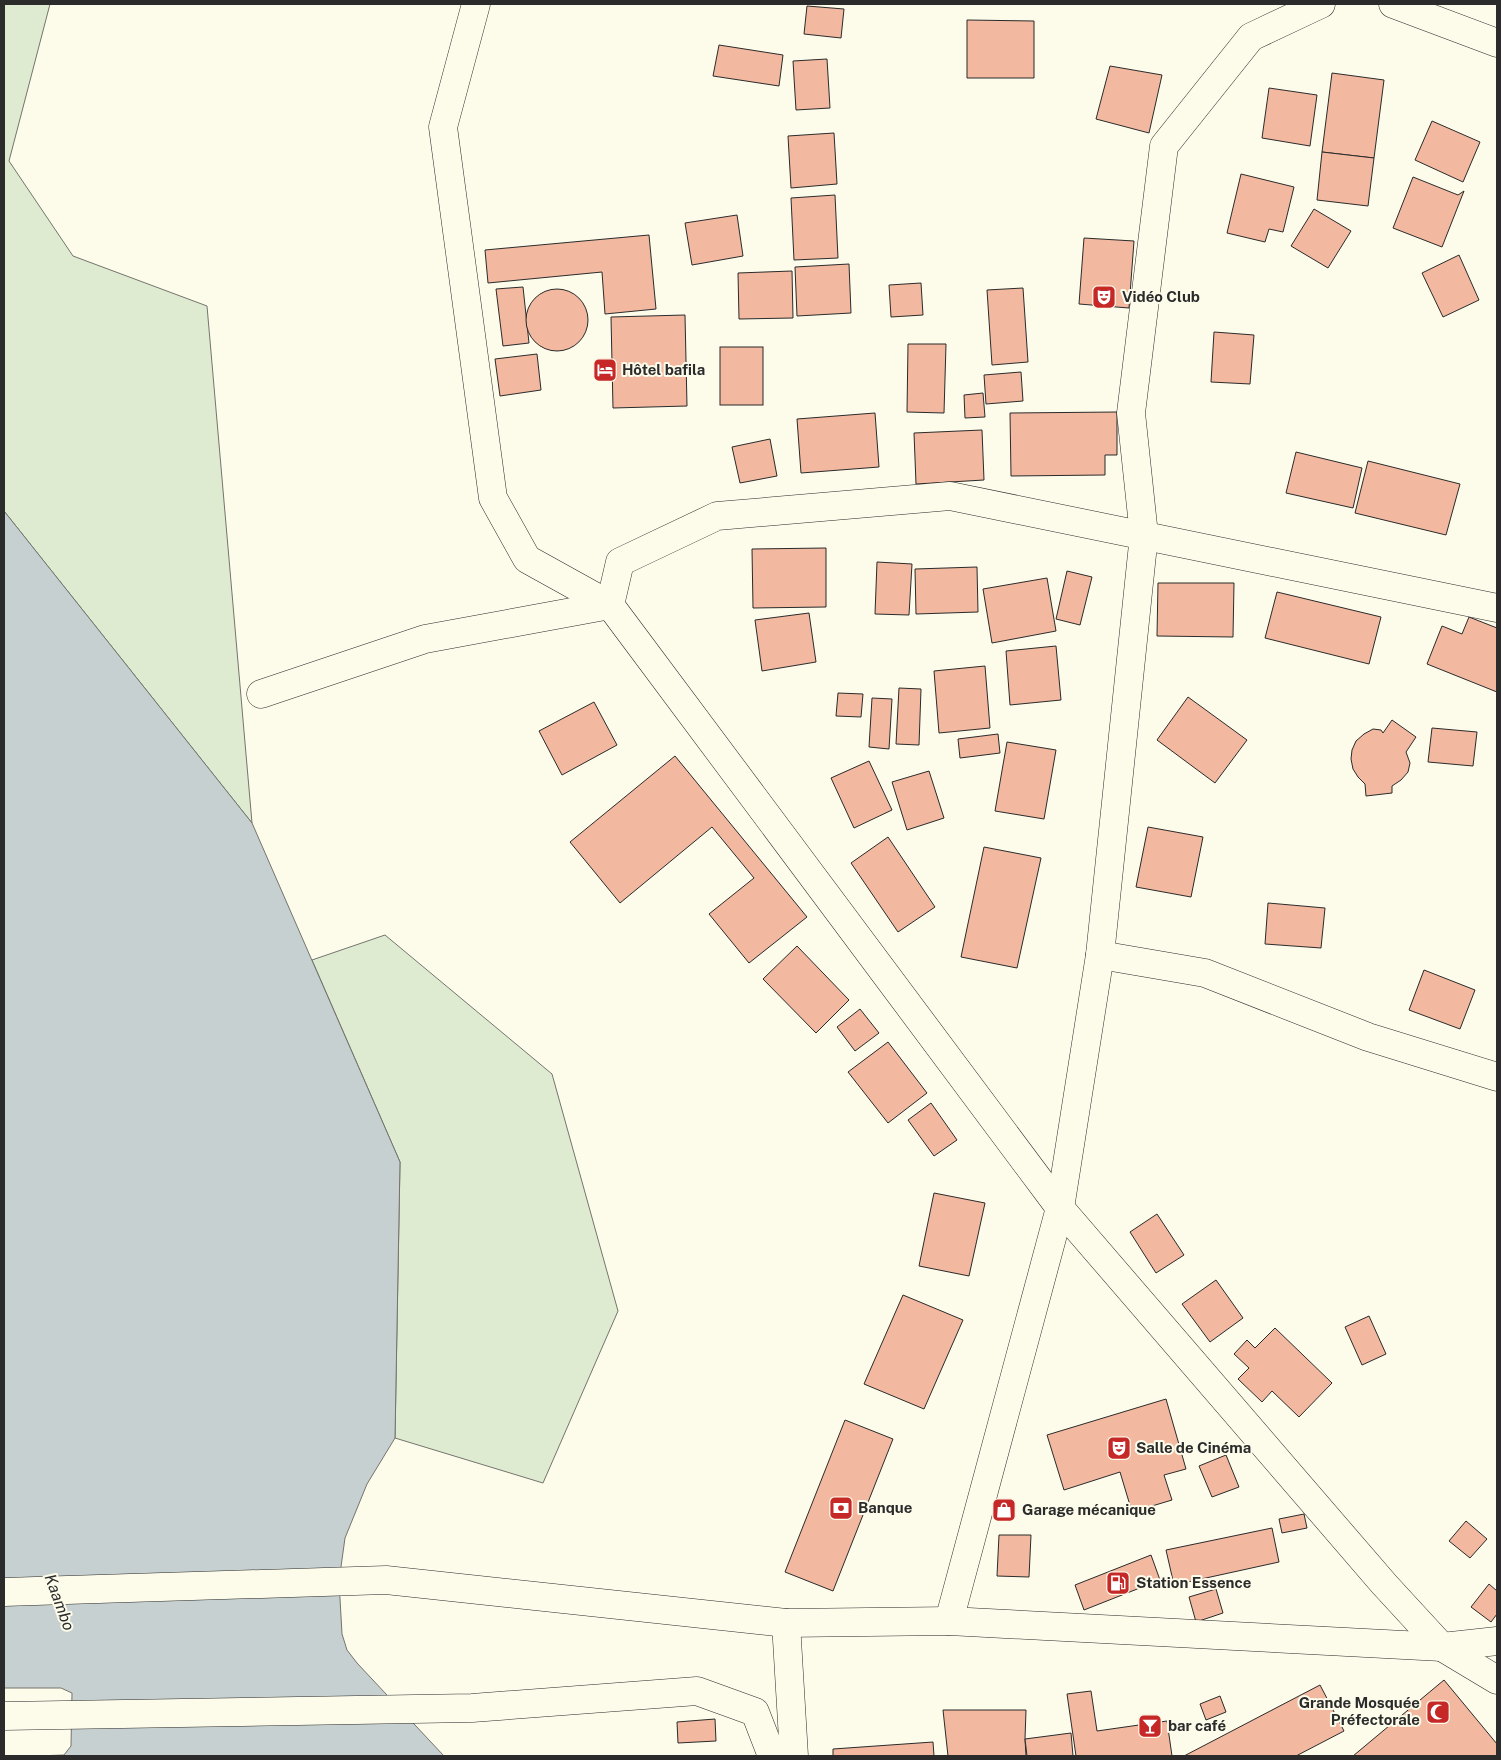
<svg xmlns="http://www.w3.org/2000/svg" width="1501" height="1760" viewBox="0 0 1501 1760" font-family="'Public Sans',sans-serif">
<rect width="100%" height="100%" fill="#fdfbea"/>
<!-- green -->
<g fill="#deebd1" stroke="#74746e">
<polygon points="4,4 50,4 9,161 73,256 207,306 252,823 4,511"/>
<polygon points="385,935 552,1074 618,1311 543,1483 395,1438 400,1162 312,960"/>
</g>
<!-- water -->
<polygon fill="#c7d0d0" stroke="#74746e" points="4,511 252,823 400,1162 395,1438 367,1484 345,1538 339,1581 342,1634 347,1650 357,1663 444,1756 35,1756 64,1755 71,1746 72,1693 61,1688 4,1688"/>
<!-- building -->
<g fill="#f2b8a0" stroke="#2b2b2b">
<polygon points="807,6 844,9 841,38 804,34"/>
<polygon points="967,20 1034,21 1034,78 967,78"/>
<polygon points="719,45 783,55 779,86 713,76"/>
<polygon points="827,59 830,108 796,110 793,61"/>
<polygon points="1110,66 1162,75 1149,133 1096,119"/>
<polygon points="1332,73 1384,80 1374,158 1322,152"/>
<polygon points="1269,88 1317,95 1310,146 1262,138"/>
<polygon points="1432,121 1480,142 1463,182 1415,160"/>
<polygon points="834,133 837,184 791,188 788,136"/>
<polygon points="1322,152 1374,158 1368,206 1317,200"/>
<polygon points="1241,174 1294,187 1283,232 1269,229 1265,242 1227,233"/>
<polygon points="1413,177 1458,195 1464,191 1442,247 1393,228"/>
<polygon points="835,195 838,258 794,260 791,198"/>
<polygon points="1314,209 1351,231 1328,268 1291,246"/>
<polygon points="737,215 743,256 692,265 685,223"/>
<polygon points="649,235 656,309 605,314 602,272 488,283 485,250"/>
<polygon points="1084,238 1134,241 1129,308 1079,304"/>
<polygon points="1459,255 1479,300 1443,317 1422,273"/>
<polygon points="849,264 851,313 797,316 795,267"/>
<polygon points="792,271 793,318 739,319 738,273"/>
<polygon points="921,283 923,315 891,317 889,285"/>
<polygon points="523,287 529,343 503,346 496,289"/>
<polygon points="1023,288 1028,362 992,365 987,290"/>
<circle cx="557" cy="320" r="31"/>
<polygon points="685,315 687,406 613,408 611,317"/>
<polygon points="1214,332 1254,335 1250,384 1211,382"/>
<polygon points="908,344 946,344 944,413 907,412"/>
<rect x="720" y="347" width="43" height="58"/>
<polygon points="537,354 541,390 500,396 495,359"/>
<polygon points="1021,372 1023,401 986,404 984,375"/>
<polygon points="983,393 985,417 965,418 964,395"/>
<polygon points="1117,412 1117,455 1105,455 1105,475 1011,476 1010,413"/>
<polygon points="875,413 879,467 801,473 797,419"/>
<polygon points="982,430 984,480 916,484 914,433"/>
<polygon points="770,439 777,476 740,483 732,447"/>
<polygon points="1296,452 1362,468 1353,508 1286,493"/>
<polygon points="1368,461 1460,484 1446,535 1355,513"/>
<polygon points="826,548 826,607 753,608 752,549"/>
<polygon points="877,562 912,564 909,615 875,614"/>
<polygon points="977,567 978,612 916,614 915,569"/>
<polygon points="1067,571 1092,577 1080,625 1056,619"/>
<polygon points="1047,578 1056,631 992,643 983,589"/>
<polygon points="1158,583 1234,583 1233,637 1157,636"/>
<polygon points="1277,592 1381,617 1369,664 1265,638"/>
<polygon points="809,613 816,662 762,671 755,620"/>
<polygon points="1469,617 1497,628 1497,692 1427,664 1442,626 1462,634"/>
<polygon points="1056,646 1061,700 1010,705 1006,651"/>
<polygon points="985,666 990,728 939,733 934,671"/>
<polygon points="899,688 921,689 919,745 896,744"/>
<polygon points="838,693 863,694 861,717 836,716"/>
<polygon points="1188,697 1247,740 1215,783 1157,740"/>
<polygon points="872,698 892,699 889,749 869,747"/>
<polygon points="594,702 617,745 562,775 539,731"/>
<polygon points="1392,720 1416,737 1406,752 1410,763 1408,772 1401,780 1392,786 1392,793 1366,796 1365,784 1358,777 1353,769 1351,759 1352,750 1356,741 1364,734 1373,729 1381,730 1383,733"/>
<polygon points="1432,728 1477,732 1473,766 1428,762"/>
<polygon points="998,734 1000,753 960,758 958,739"/>
<polygon points="1007,742 1056,750 1044,819 995,811"/>
<polygon points="675,756 807,917 749,963 709,914 754,878 712,827 620,903 570,842"/>
<polygon points="869,761 892,810 854,828 831,778"/>
<polygon points="929,771 944,818 907,830 892,782"/>
<polygon points="1148,827 1203,837 1191,897 1136,887"/>
<polygon points="888,837 935,907 898,932 851,863"/>
<polygon points="984,847 1041,858 1017,968 961,957"/>
<polygon points="1268,903 1325,908 1321,948 1265,944"/>
<polygon points="797,946 849,1000 816,1033 763,979"/>
<polygon points="1424,970 1475,990 1460,1029 1409,1010"/>
<polygon points="860,1009 879,1033 855,1051 837,1027"/>
<polygon points="888,1042 927,1093 888,1123 848,1072"/>
<polygon points="931,1103 957,1140 934,1156 908,1120"/>
<polygon points="934,1193 985,1203 969,1276 919,1266"/>
<polygon points="1157,1214 1184,1255 1156,1273 1130,1232"/>
<polygon points="1216,1280 1243,1318 1210,1342 1182,1304"/>
<polygon points="903,1295 963,1320 924,1409 864,1384"/>
<polygon points="1369,1316 1386,1354 1362,1365 1345,1327"/>
<polygon points="1275,1328 1332,1383 1299,1417 1272,1391 1262,1402 1238,1379 1249,1368 1234,1354 1247,1340 1255,1348"/>
<polygon points="1166,1399 1186,1469 1164,1475 1172,1500 1132,1512 1120,1472 1064,1490 1047,1435"/>
<polygon points="845,1420 893,1439 833,1591 785,1572"/>
<polygon points="1226,1455 1239,1487 1212,1497 1199,1466"/>
<polygon points="1304,1514 1307,1528 1282,1533 1279,1519"/>
<polygon points="1466,1521 1487,1539 1470,1558 1449,1541"/>
<polygon points="1272,1528 1279,1562 1174,1585 1166,1550"/>
<polygon points="999,1535 1031,1535 1029,1577 997,1576"/>
<polygon points="1151,1555 1160,1580 1084,1610 1075,1585"/>
<polygon points="1489,1584 1497,1591 1497,1614 1491,1622 1471,1607"/>
<polygon points="1216,1589 1223,1613 1196,1622 1189,1597"/>
<polygon points="1444,1680 1497,1744 1497,1756 1353,1756"/>
<polygon points="1320,1685 1344,1731 1296,1756 1184,1756"/>
<polygon points="1091,1691 1097,1731 1167,1721 1172,1756 1076,1756 1067,1694"/>
<polygon points="1220,1696 1226,1712 1206,1720 1200,1704"/>
<polygon points="943,1710 1026,1710 1025,1739 1026,1756 948,1756"/>
<polygon points="715,1719 716,1741 678,1743 677,1722"/>
<polygon points="1071,1733 1073,1756 1027,1756 1025,1739"/>
<polygon points="933,1742 934,1756 833,1756 833,1749"/>
</g>
<g fill="none" stroke-linecap="round" stroke-linejoin="round">
<!-- minor casing -->
<g stroke="#2b2b2b" stroke-width="29">
<g id="minor">
<polyline points="476,4 443,127 493,498 527,559 610,605"/>
<polyline points="1393,4 1497,43"/>
<polyline points="261,694 425,639 610,605"/>
<polyline points="1100,955 1205,973 1368,1037 1497,1077"/>
<polyline points="949,1621 1060,1208 1100,955 1144,535 1131,413 1164,146 1251,37 1321,4"/>
<polyline points="786,1623 794,1756"/>
<polyline points="1442,1647 1384,1584 1060,1208 610,605 620,562 717,516 950,496 1497,608"/>
<polyline points="4,1716 472,1708 697,1691 755,1712 772,1756"/>
</g>
</g>
<!-- highway casing -->
<g stroke="#2b2b2b" stroke-width="29">
<g id="highway">
<polyline points="4,1592 386,1580 786,1623 949,1621 1442,1647 1497,1641"/>
<polyline points="1442,1647 1497,1680"/>
</g>
</g>
<!-- minor -->
<use href="#minor" stroke="#fdfbea" stroke-width="28"/>
<!-- highway -->
<use href="#highway" stroke="#fdfbea" stroke-width="28"/>
</g>
<!-- icons -->
<defs>
<g id="theatre-square" transform="scale(1.25)"><rect x="-9" y="-9" width="18" height="18" rx="4" fill="#c62828" stroke="#fdfbea"/><path d="M-5-5.5Q0-4 5-5.5V0Q5 5 0 6Q-5 5-5 0ZM-3.3-2.5H-1v1.5H-3.3ZM1-2.5H3.3v1.5H1ZM-2.8 1Q0 5.5 2.8 1Z" fill="#fff"/></g>
<g id="hotel-square" transform="scale(1.25)"><rect x="-9" y="-9" width="18" height="18" rx="4" fill="#c62828" stroke="#fdfbea"/><path d="M-6-4.5h1.5V1H6V5H4.5V3h-9V5H-6ZM-4 0a1.8 1.8 0 1 1 3.6 0ZM.5 0V-2.5h3Q6-2.5 6 0Z" fill="#fff"/></g>
<g id="bank-square" transform="scale(1.25)"><rect x="-9" y="-9" width="18" height="18" rx="4" fill="#c62828" stroke="#fdfbea"/><path d="M-6-4H6V4H-6ZM0-2.3a2.3 2.3 0 1 0 0 4.6a2.3 2.3 0 1 0 0-4.6Z" fill="#fff"/></g>
<g id="shop-square" transform="scale(1.25)"><rect x="-9" y="-9" width="18" height="18" rx="4" fill="#c62828" stroke="#fdfbea"/><path d="M-5-2.5h2.3a2.7 3.5 0 0 1 5.4 0H5L5.5 6h-11ZM-1.5-2.5h3a1.5 2.3 0 0 0-3 0Z" fill="#fff"/></g>
<g id="fuel-square" transform="scale(1.25)"><rect x="-9" y="-9" width="18" height="18" rx="4" fill="#c62828" stroke="#fdfbea"/><path d="M-5.5-6h7V0h2V4h1.3V-2.5L3-4.5l.8-.8L6-3V5H2.5V1h-1V6h-7ZM-4.2-4.7v3.2H.2V-4.7Z" fill="#fff"/></g>
<g id="mosque-square" transform="scale(1.25)"><rect x="-9" y="-9" width="18" height="18" rx="4" fill="#c62828" stroke="#fdfbea"/><path d="M3.5-4.9A6 6 0 1 0 3.5 4.9A5 5 0 1 1 3.5-4.9Z" fill="#fff"/></g>
<g id="bar-square" transform="scale(1.25)"><rect x="-9" y="-9" width="18" height="18" rx="4" fill="#c62828" stroke="#fdfbea"/><path d="M-6-5H6L.8 .8V4.5H3.5V6h-7V4.5H-.8V.8Z" fill="#fff"/></g>
</defs>
<g fill-rule="evenodd">
<use href="#theatre-square" x="1104" y="297"/>
<use href="#hotel-square" x="605" y="370"/>
<use href="#theatre-square" x="1119" y="1448"/>
<use href="#bank-square" x="841" y="1508"/>
<use href="#shop-square" x="1004" y="1510"/>
<use href="#fuel-square" x="1118" y="1583"/>
<use href="#mosque-square" x="1438" y="1712"/>
<use href="#bar-square" x="1150" y="1726"/>
</g>
<g text-anchor="middle" stroke-width="4" stroke-linejoin="round" paint-order="stroke">
<!-- poi labels -->
<g font-size="15" font-weight="bold" fill="#2b2b2b" stroke="#fdfbea" text-anchor="start">
<text x="1122" y="302">Vidéo Club</text>
<text x="622" y="375">Hôtel bafila</text>
<text x="1136" y="1453">Salle de Cinéma</text>
<text x="858" y="1513">Banque</text>
<text x="1022" y="1515">Garage mécanique</text>
<text x="1136" y="1588">Station Essence</text>
<text x="1420" y="1708" text-anchor="end">Grande Mosquée<tspan x="1420" dy="17">Préfectorale</tspan></text>
<text x="1168" y="1731">bar café</text>
</g>
<!-- water labels -->
<g font-size="16" font-style="italic" fill="#2b2b2b" stroke="#fdfbea">
<text transform="translate(60 1602) rotate(70)" y="6">Kaambo</text>
</g>
</g>
<!-- border -->
<rect width="1501" height="1760" fill="none" stroke="#2b2b2b" stroke-width="10"/>
</svg>
